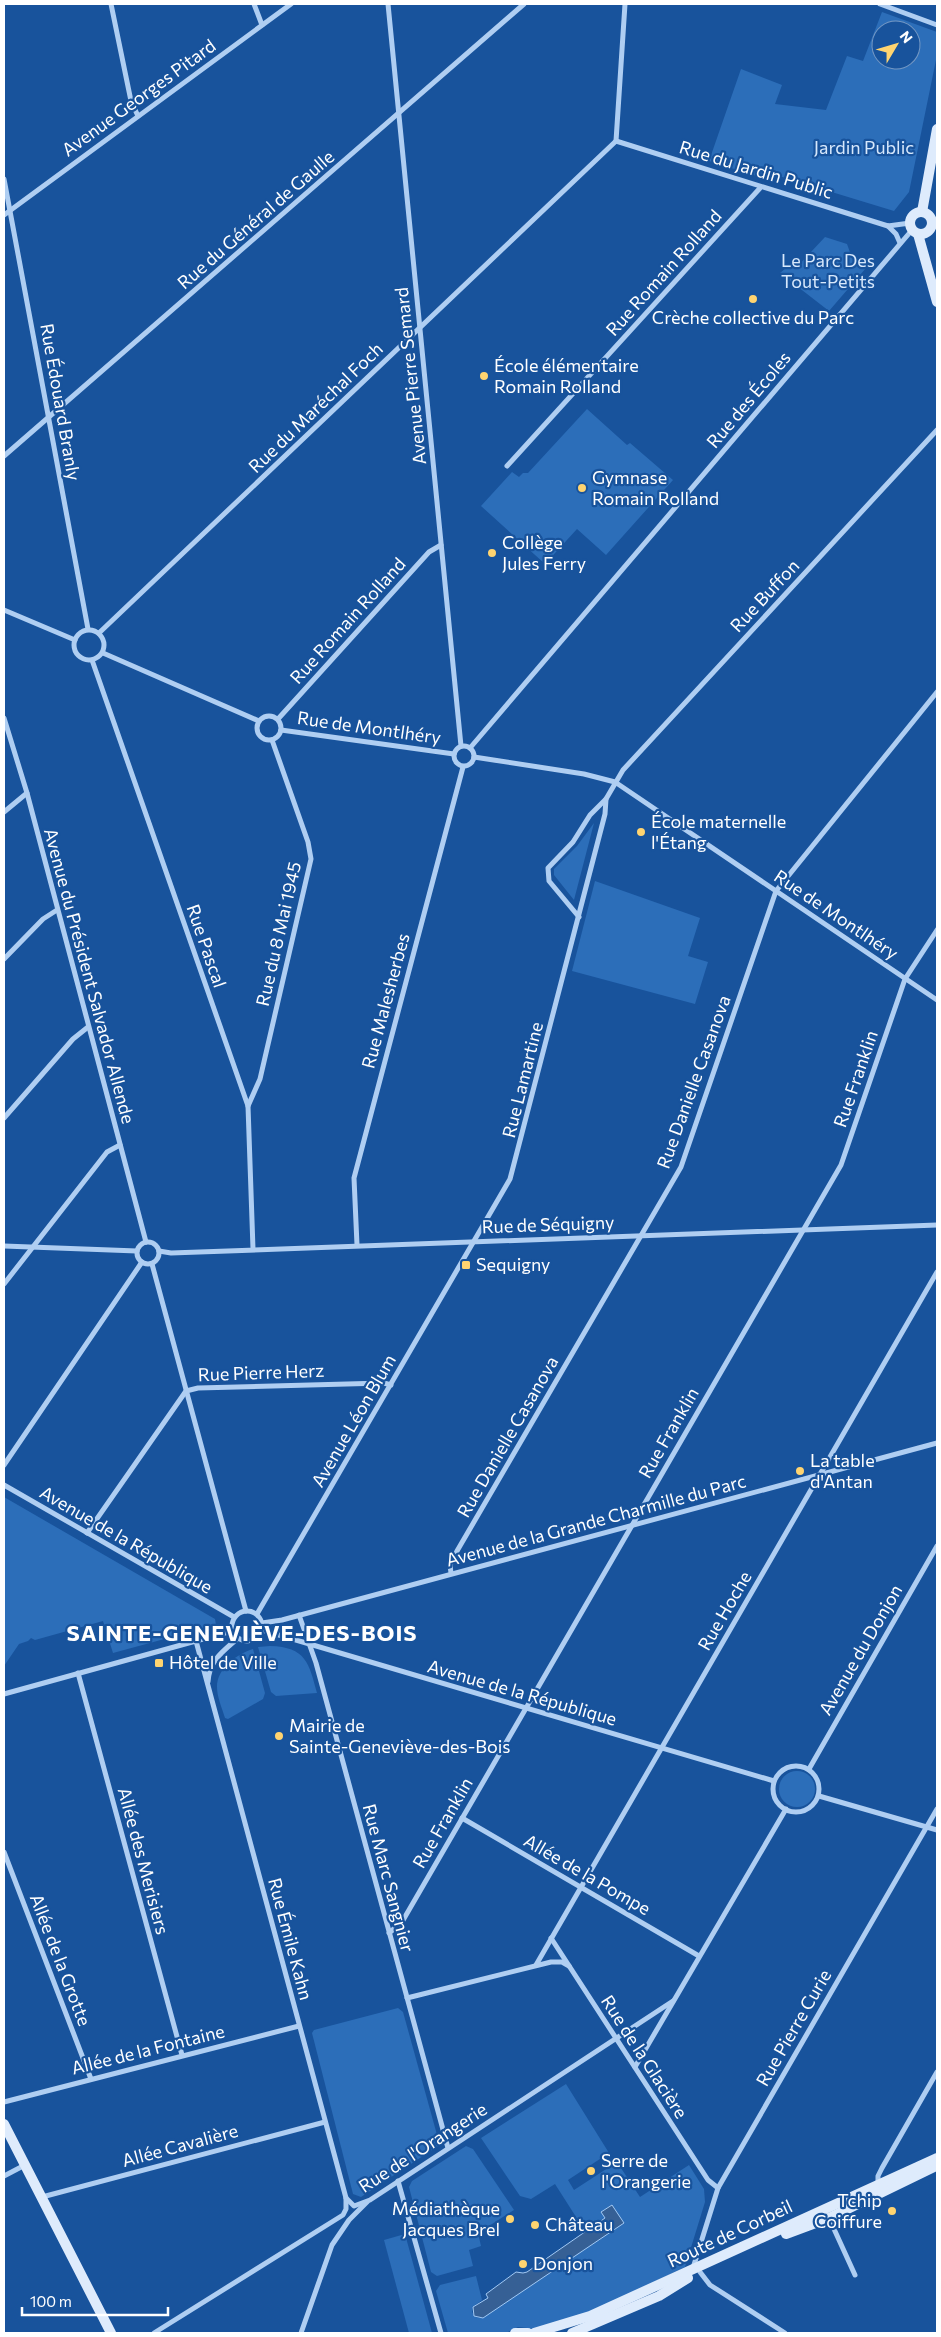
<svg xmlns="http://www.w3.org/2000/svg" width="941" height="2337" viewBox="0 0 941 2337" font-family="Commissioner,sans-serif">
<rect width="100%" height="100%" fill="#18539c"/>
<!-- green -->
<g fill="#2c6eb9" fill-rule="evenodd">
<path d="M 882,12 L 937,32 L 937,55 L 909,192 L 894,211 L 766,172 L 763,178 L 709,161 L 741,69 L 782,85 L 775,104 L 826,110 L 847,56 L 863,61 ZM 881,30 L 911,30 L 911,60 L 881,60 Z"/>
<polygon points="825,237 847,244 852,258 866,268 829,311 780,273 786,268 796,268"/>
<polygon points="587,409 627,445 630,443 673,480 606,555 577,529 545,564 481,506 512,472 519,477 523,473 528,473"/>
<polygon points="594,823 574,900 554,875 554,869 577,846"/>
<polygon points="595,881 700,918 688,956 708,962 695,1004 572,971"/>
<polygon points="4,1497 215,1619 216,1625 113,1653 103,1621 35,1640 31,1638 28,1641 19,1644 4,1666"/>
<path d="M 270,1646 C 306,1647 309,1663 317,1693 L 276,1696 L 271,1692 L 258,1647 Z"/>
<path d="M 253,1649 L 265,1693 L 263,1699 L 228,1719 L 225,1718 C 222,1708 217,1697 217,1687 C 217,1668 237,1654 253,1649 Z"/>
<circle cx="797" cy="1789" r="18"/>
<polygon points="398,2008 403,2012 439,2142 438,2146 361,2197 353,2194 312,2033 314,2030"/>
<polygon points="566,2084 609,2153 568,2180 574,2190 617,2162 640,2197 689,2165 704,2189 705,2202 685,2267 656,2281 654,2284 578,2317 537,2329 518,2327 506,2333 448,2333 436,2291 440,2285 476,2276 482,2300 473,2307 472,2312 475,2317 483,2318 605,2217 585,2231 555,2184 531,2199 520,2196 481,2138"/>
<polygon points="466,2146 473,2149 514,2210 478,2233 481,2246 469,2250 473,2266 437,2276 431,2272 409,2187 412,2181"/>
<polygon points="405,2234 432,2333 409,2333 384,2240"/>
</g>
<!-- water -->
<polygon fill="#366095" stroke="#a2c9f4" points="612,2205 624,2223 483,2318 474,2316 473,2307 488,2298 486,2294 516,2272 523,2273 527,2272 605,2218 601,2212"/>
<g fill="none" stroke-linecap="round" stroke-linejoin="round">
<!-- street -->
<g stroke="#afcef2" stroke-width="5">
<polyline points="111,4 131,101 138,116"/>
<polyline points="254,4 262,25"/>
<polyline points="388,4 461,746"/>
<polyline points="880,4 937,25"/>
<polyline points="616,141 888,226 910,223"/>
<polyline points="616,141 625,4"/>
<polyline points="4,179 88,629"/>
<polyline points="4,215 291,4"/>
<polyline points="888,226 896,234 900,243"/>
<polyline points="4,456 524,4"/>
<polyline points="507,466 761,187"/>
<polyline points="4,610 75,640"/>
<circle cx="89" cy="645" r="15"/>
<polyline points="99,633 616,141"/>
<polyline points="103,653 259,721"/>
<polyline points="92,660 248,1106 253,1249"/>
<circle cx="269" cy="728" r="12"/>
<polyline points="4,718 27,793 146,1242"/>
<polyline points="278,719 429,552 441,545"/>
<polyline points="281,730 454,754"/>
<circle cx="464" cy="756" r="10"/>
<polyline points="470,748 912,230"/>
<polyline points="474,757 584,774 615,782 937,1000"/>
<polyline points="4,812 27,793"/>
<polyline points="579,917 549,881 548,868 573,842 590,815 606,799 623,770 937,430"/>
<polyline points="4,959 43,919 57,910"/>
<polyline points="248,1106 260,1079 311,859 308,842 272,740"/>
<polyline points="4,1118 73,1039 88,1027"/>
<circle cx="148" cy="1253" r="11"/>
<polyline points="357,1245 354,1178 463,767"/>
<polyline points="4,1246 137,1251"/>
<polyline points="159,1251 171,1253 937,1225"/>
<polyline points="152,1264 246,1611"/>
<polyline points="4,1284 107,1152 120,1145"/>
<polyline points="4,1465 142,1262"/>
<polyline points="4,1485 234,1617"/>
<polyline points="87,1533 186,1391 198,1388 384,1383 391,1385"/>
<polyline points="451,1573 450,1565 457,1551 681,1167 776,891 937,692"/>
<circle cx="247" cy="1626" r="15"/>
<polyline points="257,1614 510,1179 605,814 606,799"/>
<polyline points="299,1615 316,1663 448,2148"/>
<polyline points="262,1623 282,1620 937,1443"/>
<polyline points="262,1630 774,1781"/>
<polyline points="78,1673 182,2055"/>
<path d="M 208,1682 C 209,1661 223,1651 237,1639"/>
<polyline points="4,1694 232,1631"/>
<circle cx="796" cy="1789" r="23"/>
<polyline points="809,1769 937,1546"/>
<polyline points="819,1796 937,1830"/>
<polyline points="462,1818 699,1956"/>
<polyline points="4,1852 91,2079"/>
<polyline points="389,1933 402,1922 841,1165 905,979 937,930"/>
<polyline points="551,1938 708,2180 718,2188"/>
<polyline points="536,1965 937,1272"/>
<polyline points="407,1998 551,1962 562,1962 569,1966"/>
<polyline points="635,2067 786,1809"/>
<polyline points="4,2102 299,2026"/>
<polyline points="4,2176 25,2165"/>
<polyline points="398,2181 441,2333"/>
<polyline points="878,2184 878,2176 882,2168 937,2072"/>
<polyline points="42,2197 325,2122"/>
<polyline points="346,2198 354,2206 370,2200 673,2001"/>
<polyline points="829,2218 855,2275"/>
<polyline points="693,2268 718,2188 937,1809"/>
<polyline points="700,2272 710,2285 785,2333"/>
<polyline points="154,2333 343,2215 346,2209 346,2198 196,1641"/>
<polyline points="301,2333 332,2245 349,2220 367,2202"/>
</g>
<!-- secondary -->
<g stroke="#deebfc" stroke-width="10">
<polyline points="922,212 937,129"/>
<circle cx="921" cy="223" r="11"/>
<polyline points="918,234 937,302"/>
<polyline points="4,2124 111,2333"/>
<polyline points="786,2234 829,2218 936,2166"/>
<polyline points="515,2333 528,2333"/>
<polyline points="534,2333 590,2316 937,2158"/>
<polyline points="572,2333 659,2296 688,2278"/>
</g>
</g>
<!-- markers -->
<g fill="#ffd470" stroke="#18539c" stroke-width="2">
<circle cx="753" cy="299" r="5"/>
<circle cx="484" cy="376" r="5"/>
<circle cx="582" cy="488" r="5"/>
<circle cx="492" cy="553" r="5"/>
<circle cx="641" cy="832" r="5"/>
<rect x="461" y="1260" width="10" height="10" rx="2.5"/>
<circle cx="800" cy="1471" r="5"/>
<rect x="154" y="1658" width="10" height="10" rx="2.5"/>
<circle cx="279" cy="1736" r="5"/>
<circle cx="591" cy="2171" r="5"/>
<circle cx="892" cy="2211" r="5"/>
<circle cx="510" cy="2219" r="5"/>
<circle cx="535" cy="2225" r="5"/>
<circle cx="523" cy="2264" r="5"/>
</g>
<g text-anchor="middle" stroke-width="4.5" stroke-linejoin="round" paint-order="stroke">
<!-- street labels -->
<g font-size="18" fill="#fff" stroke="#18539c">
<text transform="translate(139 98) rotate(-36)" y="6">Avenue Georges Pitard</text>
<text transform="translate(756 170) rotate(17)" y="6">Rue du Jardin Public</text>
<text transform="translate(256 220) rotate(-41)" y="6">Rue du Général de Gaulle</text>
<text transform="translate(664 273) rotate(-48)" y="6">Rue Romain Rolland</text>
<text transform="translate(411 376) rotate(-96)" y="6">Avenue Pierre Semard</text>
<text transform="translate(749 400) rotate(-50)" y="6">Rue des Écoles</text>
<text transform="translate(60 402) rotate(80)" y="6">Rue Édouard Branly</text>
<text transform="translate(316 408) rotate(-44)" y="6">Rue du Maréchal Foch</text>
<text transform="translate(765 596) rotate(-47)" y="6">Rue Buffon</text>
<text transform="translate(348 621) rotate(-48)" y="6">Rue Romain Rolland</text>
<text transform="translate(369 728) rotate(8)" y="6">Rue de Montlhéry</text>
<text transform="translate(836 915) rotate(34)" y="6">Rue de Montlhéry</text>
<text transform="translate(279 934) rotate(-77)" y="6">Rue du 8 Mai 1945</text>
<text transform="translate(206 946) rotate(71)" y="6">Rue Pascal</text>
<text transform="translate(89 976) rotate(75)" y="6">Avenue du Président Salvador Allende</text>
<text transform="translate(386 1001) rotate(-75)" y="6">Rue Malesherbes</text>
<text transform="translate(856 1079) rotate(-71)" y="6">Rue Franklin</text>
<text transform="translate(523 1080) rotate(-76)" y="6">Rue Lamartine</text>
<text transform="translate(694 1082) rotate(-70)" y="6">Rue Danielle Casanova</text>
<text transform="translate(548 1225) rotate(-2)" y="6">Rue de Séquigny</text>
<text transform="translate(261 1373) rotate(-2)" y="6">Rue Pierre Herz</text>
<text transform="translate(354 1421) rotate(-60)" y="6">Avenue Léon Blum</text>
<text transform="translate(669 1433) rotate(-60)" y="6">Rue Franklin</text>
<text transform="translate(508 1437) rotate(-60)" y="6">Rue Danielle Casanova</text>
<text transform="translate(596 1521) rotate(-15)" y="6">Avenue de la Grande Charmille du Parc</text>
<text transform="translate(126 1540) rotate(30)" y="6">Avenue de la République</text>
<text transform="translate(725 1611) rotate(-60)" y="6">Rue Hoche</text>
<text transform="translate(861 1650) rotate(-60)" y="6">Avenue du Donjon</text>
<text transform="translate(522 1693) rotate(16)" y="6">Avenue de la République</text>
<text transform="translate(443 1823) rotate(-60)" y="6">Rue Franklin</text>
<text transform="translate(143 1861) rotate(75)" y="6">Allée des Merisiers</text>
<text transform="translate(587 1875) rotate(30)" y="6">Allée de la Pompe</text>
<text transform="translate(388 1878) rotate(75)" y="6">Rue Marc Sangnier</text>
<text transform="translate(290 1939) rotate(75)" y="6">Rue Émile Kahn</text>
<text transform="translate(60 1960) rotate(69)" y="6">Allée de la Grotte</text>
<text transform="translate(794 2028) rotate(-60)" y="6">Rue Pierre Curie</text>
<text transform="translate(148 2050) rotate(-14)" y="6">Allée de la Fontaine</text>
<text transform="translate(644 2057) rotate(57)" y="6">Rue de la Glacière</text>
<text transform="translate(180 2146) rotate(-15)" y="6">Allée Cavalière</text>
<text transform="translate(423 2148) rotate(-33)" y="6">Rue de l'Orangerie</text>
<text transform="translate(730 2234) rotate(-25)" y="6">Route de Corbeil</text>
</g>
<!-- park labels -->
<g font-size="18" fill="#d7e8fc" stroke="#18539c">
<text x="864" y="154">Jardin Public</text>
<text x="828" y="267">Le Parc Des<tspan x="828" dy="21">Tout-Petits</tspan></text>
</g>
<!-- poi labels -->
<g font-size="18" fill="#fff" stroke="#18539c" text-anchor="start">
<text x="753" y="324" text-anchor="middle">Crèche collective du Parc</text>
<text x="494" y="372">École élémentaire<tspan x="494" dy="21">Romain Rolland</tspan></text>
<text x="592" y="484">Gymnase<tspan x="592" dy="21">Romain Rolland</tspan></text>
<text x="502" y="549">Collège<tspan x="502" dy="21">Jules Ferry</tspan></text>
<text x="651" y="828">École maternelle<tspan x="651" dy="21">l'Étang</tspan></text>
<text x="476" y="1271">Sequigny</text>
<text x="810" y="1467">La table<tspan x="810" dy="21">d'Antan</tspan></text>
<text x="169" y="1669">Hôtel de Ville</text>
<text x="289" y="1732">Mairie de<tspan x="289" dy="21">Sainte-Geneviève-des-Bois</tspan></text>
<text x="601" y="2167">Serre de<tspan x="601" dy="21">l'Orangerie</tspan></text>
<text x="882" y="2207" text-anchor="end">Tchip<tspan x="882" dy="21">Coiffure</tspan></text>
<text x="500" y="2215" text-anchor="end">Médiathèque<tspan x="500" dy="21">Jacques Brel</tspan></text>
<text x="545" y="2231">Château</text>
<text x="533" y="2270">Donjon</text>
</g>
<!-- district labels -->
<g font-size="22" font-weight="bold" letter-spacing="1" fill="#fff" stroke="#18539c">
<text x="242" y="1641">SAINTE-GENEVIÈVE-DES-BOIS</text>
</g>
</g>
<!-- border -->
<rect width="941" height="2337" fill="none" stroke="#ffffff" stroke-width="10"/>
<!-- north arrow -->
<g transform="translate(896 45) rotate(52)"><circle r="24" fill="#18539c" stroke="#7498c4"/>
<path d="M0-4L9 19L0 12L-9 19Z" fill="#ffd470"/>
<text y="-8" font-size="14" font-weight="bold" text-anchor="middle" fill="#ffffff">N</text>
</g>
<!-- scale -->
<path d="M22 2307v8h146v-8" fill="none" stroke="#ffffff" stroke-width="2.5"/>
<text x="30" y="2307" font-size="15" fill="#ffffff" stroke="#18539c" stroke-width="4" paint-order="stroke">100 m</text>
</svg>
